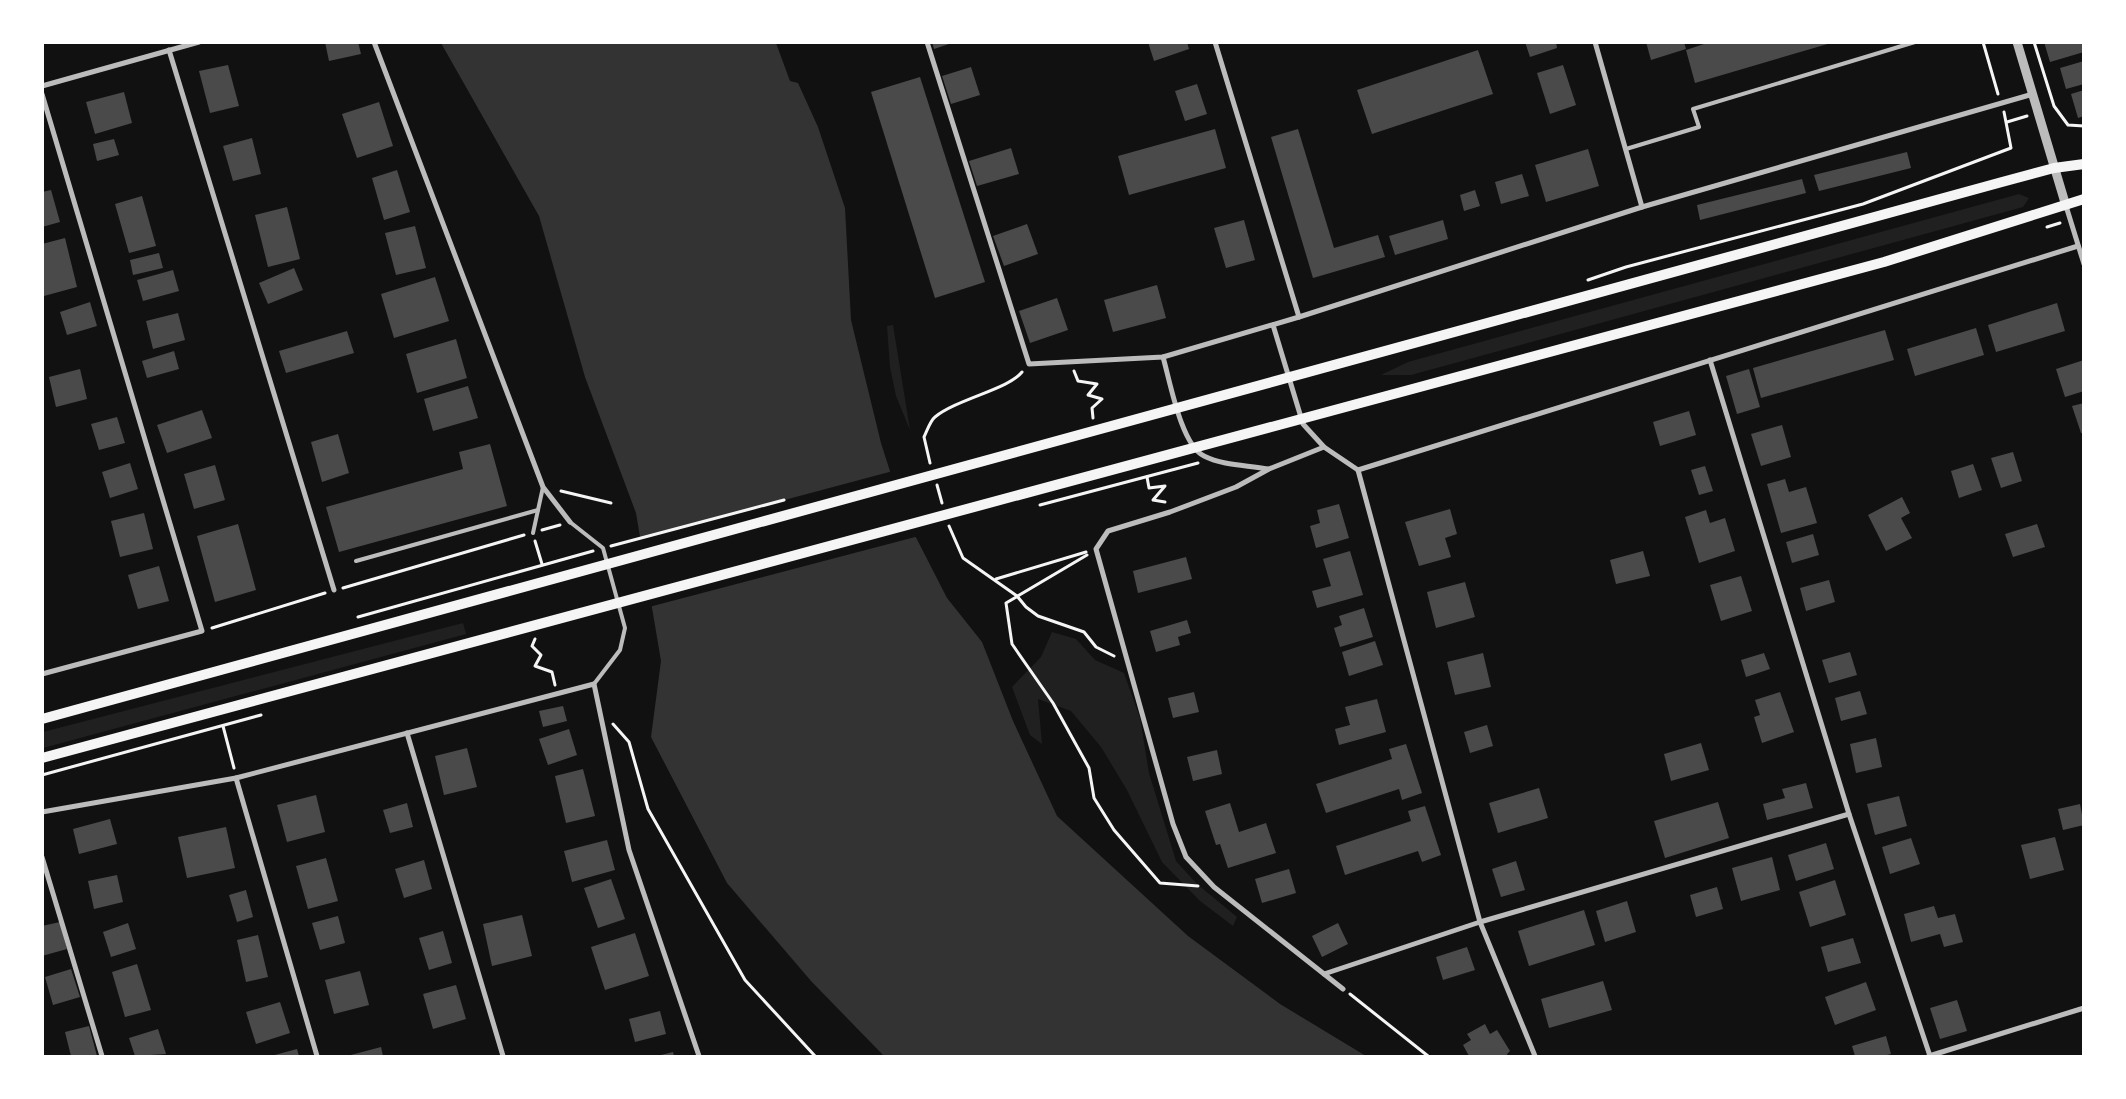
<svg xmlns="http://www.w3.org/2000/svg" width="2126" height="1099" viewBox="0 0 2126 1099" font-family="Lora,serif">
<rect width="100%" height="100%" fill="#111"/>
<!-- green -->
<g fill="#202020">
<polygon points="2019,194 2029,198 2023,207 1411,375 1381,375 1408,362"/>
<polygon points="893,325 910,430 896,396 890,367 887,326"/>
<polygon points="463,623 466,634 43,748 43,732"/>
<polygon points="1052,632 1076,639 1095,660 1124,673 1140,718 1149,773 1176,861 1197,884 1237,917 1233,926 1200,901 1162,862 1127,790 1101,747 1071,711 1038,699 1042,744 1030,735 1012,687 1041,657"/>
</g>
<!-- water -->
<polygon fill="#333" points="441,43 776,43 790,81 798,83 818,127 845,208 851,320 881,443 903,512 947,598 982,642 1013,721 1057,816 1188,936 1280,1004 1366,1056 884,1056 811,981 727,883 651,737 661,661 636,513 585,377 539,216"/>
<!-- pier -->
<polygon fill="#111" points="893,471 905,511 919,536 649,607 638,539"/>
<!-- building -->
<g fill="#4a4a4a">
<polygon points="325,42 358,42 361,54 329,61"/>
<polygon points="932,42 952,42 952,43 934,49"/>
<polygon points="1148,42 1187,42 1189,49 1154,61"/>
<polygon points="1525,42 1556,42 1557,48 1530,57"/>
<polygon points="1646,42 1684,42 1686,49 1651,60"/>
<polygon points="1710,42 1831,42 1831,43 1695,83 1686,50"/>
<polygon points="2044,42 2084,42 2084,52 2050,62"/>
<polygon points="1478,50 1493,94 1372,134 1357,90"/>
<polygon points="2084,61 2084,84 2066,89 2060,68"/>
<polygon points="228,65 239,106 210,113 199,71"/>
<polygon points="1563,65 1576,105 1550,114 1537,73"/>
<polygon points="971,67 980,95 951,104 942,76"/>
<polygon points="920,77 985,282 935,298 871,92"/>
<polygon points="1197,84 1207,114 1185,121 1175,91"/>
<polygon points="2084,90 2084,116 2078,118 2071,94"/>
<polygon points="124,92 132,123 95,134 86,102"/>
<polygon points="379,102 393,146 357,158 342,114"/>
<polygon points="1215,129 1226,168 1129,195 1118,156"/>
<polygon points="1298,129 1334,248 1378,235 1385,257 1313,278 1271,137"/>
<polygon points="252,138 261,174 233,181 223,146"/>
<polygon points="114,139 119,155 97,161 93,144"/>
<polygon points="1011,148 1019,174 977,186 969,161"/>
<polygon points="1588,149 1599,186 1546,202 1535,165"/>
<polygon points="1907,152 1911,168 1819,191 1814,175"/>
<polygon points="397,170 410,212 384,220 372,178"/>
<polygon points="1522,174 1529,196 1501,204 1495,182"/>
<polygon points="1802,179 1806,193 1700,220 1697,205"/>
<polygon points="51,190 60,222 42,227 42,192"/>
<polygon points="1475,190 1480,206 1464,211 1460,195"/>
<polygon points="142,196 156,246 129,253 115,204"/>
<polygon points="287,207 300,259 268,267 255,215"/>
<polygon points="1244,220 1255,260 1226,268 1214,228"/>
<polygon points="1443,220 1448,239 1395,255 1389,236"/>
<polygon points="1027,224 1038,254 1004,266 993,236"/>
<polygon points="415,226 426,268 396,275 385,233"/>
<polygon points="65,238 77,287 44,296 42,244"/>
<polygon points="159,253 163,268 133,275 130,260"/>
<polygon points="294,268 303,290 268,304 259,283"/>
<polygon points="173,270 179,291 143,301 137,280"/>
<polygon points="435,277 449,321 394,338 381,294"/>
<polygon points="1157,285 1166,318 1113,332 1104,300"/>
<polygon points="1057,298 1068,330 1030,343 1019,311"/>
<polygon points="90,302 97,326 67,335 60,312"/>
<polygon points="2057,303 2065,331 1996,352 1988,325"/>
<polygon points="178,313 185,340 153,349 146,321"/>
<polygon points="1976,328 1984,355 1915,376 1907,349"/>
<polygon points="1885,330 1894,360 1761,398 1753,368"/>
<polygon points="347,331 354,353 286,373 279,351"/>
<polygon points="456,339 467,378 417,393 406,354"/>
<polygon points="174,351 179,369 147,378 142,361"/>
<polygon points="2084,360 2084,391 2065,397 2056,369"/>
<polygon points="80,369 87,399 56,407 49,377"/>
<polygon points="1749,369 1760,407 1737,414 1726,376"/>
<polygon points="468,386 478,418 433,431 424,399"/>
<polygon points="2084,403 2084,433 2081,433 2072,406"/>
<polygon points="202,410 212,438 167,453 157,425"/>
<polygon points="1689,411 1696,435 1660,446 1653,422"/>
<polygon points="117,417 125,443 99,450 91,424"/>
<polygon points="1782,425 1791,457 1761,466 1751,434"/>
<polygon points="338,434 349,473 322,482 311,442"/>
<polygon points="490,444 507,506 339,552 326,507 463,469 459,452"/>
<polygon points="2013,452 2022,481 2001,488 1991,458"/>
<polygon points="130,463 138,489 110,498 102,472"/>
<polygon points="1973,464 1982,490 1959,498 1951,471"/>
<polygon points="215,465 225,500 194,509 184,474"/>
<polygon points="1705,466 1713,491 1699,495 1691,470"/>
<polygon points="1785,479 1789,492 1806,487 1817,523 1781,533 1767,484"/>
<polygon points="1902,497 1910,513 1901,518 1912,538 1886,551 1868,515"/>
<polygon points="1339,504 1349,538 1316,548 1310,526 1320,523 1317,510"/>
<polygon points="1450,509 1457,534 1445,538 1451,557 1419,566 1405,522"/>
<polygon points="1706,510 1710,523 1725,518 1735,551 1699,563 1685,517"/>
<polygon points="144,513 153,549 120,557 111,521"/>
<polygon points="238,524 256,590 215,602 197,536"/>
<polygon points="2037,524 2045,547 2013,557 2005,534"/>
<polygon points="1813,534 1819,555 1792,563 1786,542"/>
<polygon points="1350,551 1363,595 1317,608 1312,591 1331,586 1323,559"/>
<polygon points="1643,551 1650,576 1616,584 1610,560"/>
<polygon points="1186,557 1192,579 1138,593 1133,571"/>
<polygon points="159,566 169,601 138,609 128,575"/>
<polygon points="1741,576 1752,611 1721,621 1710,585"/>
<polygon points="1829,580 1835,602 1806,611 1800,588"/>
<polygon points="1465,582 1475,617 1436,628 1427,592"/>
<polygon points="1364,608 1373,637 1340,647 1334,628 1342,625 1339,616"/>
<polygon points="1187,620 1191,633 1178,637 1180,645 1156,652 1150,631"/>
<polygon points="1375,641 1383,665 1349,676 1342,652"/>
<polygon points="1850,652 1857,675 1829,683 1822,660"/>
<polygon points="1483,653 1491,687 1455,695 1447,662"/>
<polygon points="1764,653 1770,669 1746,677 1741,660"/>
<polygon points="1860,691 1867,714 1841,721 1835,698"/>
<polygon points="1194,692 1199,712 1173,718 1168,698"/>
<polygon points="1780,692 1794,732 1762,743 1754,717 1760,715 1755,700"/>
<polygon points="1377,699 1386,732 1339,745 1335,729 1350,725 1345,707"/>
<polygon points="563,706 567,721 543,727 539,711"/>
<polygon points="1487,725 1493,746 1470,753 1464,732"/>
<polygon points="569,729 577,755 548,765 539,739"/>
<polygon points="1876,738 1882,767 1856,773 1850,744"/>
<polygon points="1701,743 1709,770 1671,781 1664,754"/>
<polygon points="1406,744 1422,793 1402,800 1399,789 1326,813 1316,784 1392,759 1389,749"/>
<polygon points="467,748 477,787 444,795 435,756"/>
<polygon points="1217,750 1222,774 1193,781 1187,757"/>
<polygon points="583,769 595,816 566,823 555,776"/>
<polygon points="1806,783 1813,808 1767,820 1763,804 1785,798 1782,789"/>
<polygon points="1539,788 1548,818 1498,833 1489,803"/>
<polygon points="316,795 325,832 287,842 277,805"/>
<polygon points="1899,796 1907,826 1875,835 1867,804"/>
<polygon points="1718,802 1729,838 1665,858 1654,821"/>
<polygon points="407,803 413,827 390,833 383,810"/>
<polygon points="1230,803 1239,832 1266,823 1276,853 1228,868 1220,844 1216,845 1205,811"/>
<polygon points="2080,804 2084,825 2063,830 2058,809"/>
<polygon points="1425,806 1441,855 1422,862 1418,851 1345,875 1336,846 1411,821 1408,811"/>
<polygon points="110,819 117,844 79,854 73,829"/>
<polygon points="226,827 235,868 187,878 178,837"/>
<polygon points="2055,837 2064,870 2030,879 2021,845"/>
<polygon points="1911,838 1920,864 1890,874 1882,847"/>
<polygon points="607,840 615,870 572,882 564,851"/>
<polygon points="1826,843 1834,869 1796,881 1788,855"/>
<polygon points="1772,857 1780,890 1741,901 1732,868"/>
<polygon points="326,858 338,901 308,909 296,866"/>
<polygon points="424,860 432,889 404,898 395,869"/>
<polygon points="1516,861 1525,890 1501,897 1492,869"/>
<polygon points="1289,869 1296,893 1262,903 1255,879"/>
<polygon points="117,875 123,902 94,909 88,881"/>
<polygon points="611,879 625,919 598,928 584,888"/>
<polygon points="1835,880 1846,915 1810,927 1799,892"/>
<polygon points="1717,887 1723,909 1696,917 1690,895"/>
<polygon points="246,890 253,917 237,922 229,895"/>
<polygon points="1627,901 1636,932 1605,942 1596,911"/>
<polygon points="1934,906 1938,918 1955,914 1963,942 1944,947 1940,934 1911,942 1904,914"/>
<polygon points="1584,910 1595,945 1529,966 1518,931"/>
<polygon points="522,915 532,956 492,966 483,924"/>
<polygon points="338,916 345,943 320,950 312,923"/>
<polygon points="60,922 67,949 42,956 42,926"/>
<polygon points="128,923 136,949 111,957 103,932"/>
<polygon points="1338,923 1348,944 1322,957 1312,936"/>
<polygon points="443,931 452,963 429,970 419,938"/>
<polygon points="635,933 649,976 605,990 591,947"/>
<polygon points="258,935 268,977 246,982 237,940"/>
<polygon points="1853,938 1861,963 1828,972 1821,947"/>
<polygon points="1467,947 1475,970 1443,980 1436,957"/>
<polygon points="137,964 151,1010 125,1017 112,972"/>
<polygon points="71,969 80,997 53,1005 45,977"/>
<polygon points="360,971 369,1005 334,1014 325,980"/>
<polygon points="1603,981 1612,1010 1549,1028 1541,999"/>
<polygon points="1866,982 1876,1010 1835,1025 1825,997"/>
<polygon points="456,985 466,1019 433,1029 423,994"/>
<polygon points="1957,1000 1967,1031 1940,1039 1930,1008"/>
<polygon points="280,1002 290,1033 256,1044 246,1012"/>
<polygon points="660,1011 666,1034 635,1042 629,1019"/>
<polygon points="1485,1024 1490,1034 1497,1030 1510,1051 1507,1054 1508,1056 1469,1056 1463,1045 1471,1040 1467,1034"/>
<polygon points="89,1026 97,1056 71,1056 65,1032"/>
<polygon points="158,1029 166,1054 135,1056 129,1038"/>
<polygon points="1886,1036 1891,1054 1883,1056 1855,1056 1852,1046"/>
<polygon points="381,1047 383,1056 347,1056"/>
<polygon points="297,1049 299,1056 271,1056"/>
<polygon points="673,1052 674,1056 657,1056"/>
</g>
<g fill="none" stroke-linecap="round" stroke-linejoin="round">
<!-- path -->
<g stroke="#f5f5f5" stroke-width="3">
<polyline points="1983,42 1998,94"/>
<polyline points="2034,42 2054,106 2068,125 2084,126"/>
<polyline points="2007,122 2027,116"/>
<polyline points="2047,227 2060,223"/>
<polyline points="1588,280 1626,267 1863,204 2011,148 2004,112"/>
<polyline points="1074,371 1078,381 1097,384 1088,395 1102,399 1092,408 1093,418"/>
<path d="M 930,463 L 924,437 C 927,431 930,421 935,417 C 957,399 1009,389 1022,372"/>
<polyline points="1147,477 1149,488 1165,486 1153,500 1165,502"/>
<polyline points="937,485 942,503"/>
<polyline points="561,491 611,503"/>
<polyline points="1040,505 1198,463"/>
<polyline points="949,526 963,558 1017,596 1026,607 1038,616 1084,632 1096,647 1114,656"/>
<polyline points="542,530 560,525"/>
<polyline points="535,541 542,564"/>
<polyline points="611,546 784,500"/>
<polyline points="1087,555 1006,603 1012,644 1053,703 1089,768 1094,798 1114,830 1160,883 1198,886"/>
<polyline points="996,579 1086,552"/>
<polyline points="343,588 524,535"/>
<polyline points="358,617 593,551"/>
<polyline points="212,628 325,593"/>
<polyline points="535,639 532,646 541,655 535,666 552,672 555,685"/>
<polyline points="613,724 629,742 648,809 745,980 815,1056"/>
<polyline points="223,726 234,768"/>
<polyline points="42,775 261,715"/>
<polyline points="1350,994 1428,1056"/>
</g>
<!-- service -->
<g stroke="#bcbcbc" stroke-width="4">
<polyline points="1626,149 1699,127 1693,109 1915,42"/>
<polyline points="570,522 603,548 625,628 620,650 594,684"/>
<polyline points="533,533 543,487"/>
<polyline points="356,561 538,510"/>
</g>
<!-- minor -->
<g stroke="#bcbcbc" stroke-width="5">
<polyline points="374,42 543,487 570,522"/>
<polyline points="927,42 1029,364 1163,357 1299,317 1642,207 2033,94"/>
<polyline points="1215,42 1299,317"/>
<polyline points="1595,42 1642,207"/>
<polyline points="169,50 334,590"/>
<polyline points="42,86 199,42"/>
<polyline points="42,94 202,631 42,674"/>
<polyline points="2066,206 2084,264"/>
<polyline points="1273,325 1303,424 1324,447 1358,470"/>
<path d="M 1163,357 C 1170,381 1181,445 1204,456 C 1224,466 1247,465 1268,469"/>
<polyline points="1710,360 1849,814 1930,1056"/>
<polyline points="1324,447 1269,469 1236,487 1170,512 1108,531 1096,549 1173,824 1186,857 1214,887 1343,989"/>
<polyline points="1358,470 2078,246"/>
<polyline points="1358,470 1480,922 1535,1056"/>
<polyline points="407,733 503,1056"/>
<polyline points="236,778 317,1056"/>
<polyline points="42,812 236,778 594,684 629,850 699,1056"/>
<polyline points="42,857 102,1056"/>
<polyline points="1324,974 1480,922 1849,814"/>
<polyline points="1929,1056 2084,1008"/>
</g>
<!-- tertiary -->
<polyline stroke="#bcbcbc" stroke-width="9" points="2017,42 2066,206"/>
<!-- secondary -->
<g stroke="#f5f5f5" stroke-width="10">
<polyline points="42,719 2002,182 2054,168 2084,164"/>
<polyline points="42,758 1884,262 2084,199"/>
</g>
</g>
<!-- border -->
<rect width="2126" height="1099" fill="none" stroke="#ffffff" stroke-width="88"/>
</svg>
